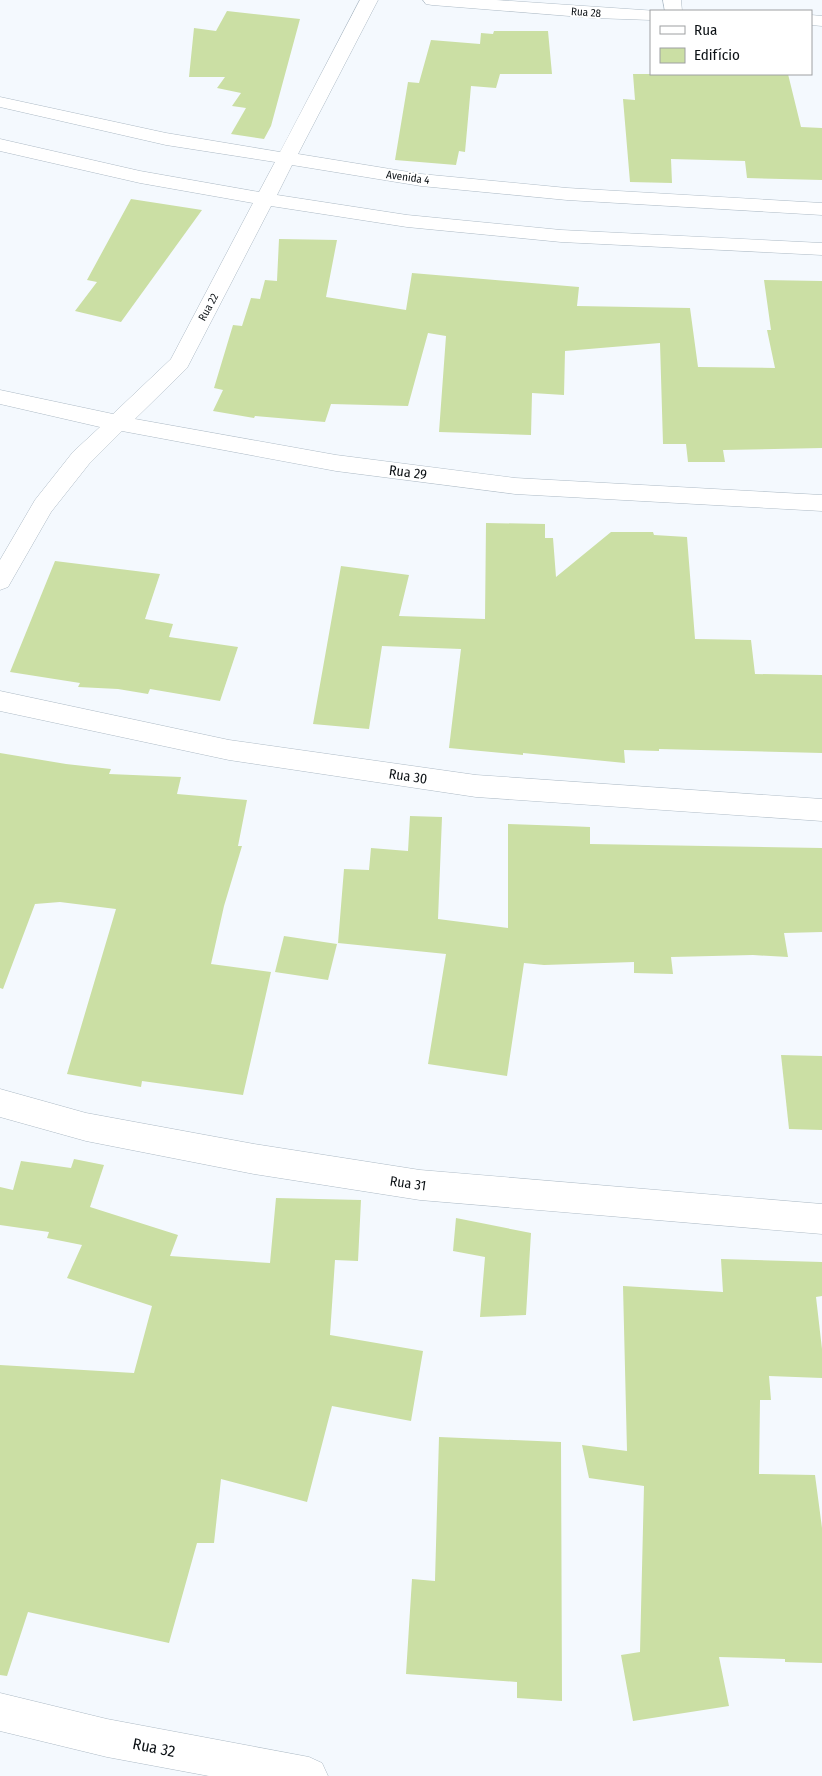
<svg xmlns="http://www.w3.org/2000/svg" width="822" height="1776" viewBox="0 0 822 1776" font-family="'Fira Sans Condensed',sans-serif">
<rect width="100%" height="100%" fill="#f4f9fe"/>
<!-- building -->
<g fill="#cbdfa4">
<polygon points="227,11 300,19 271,126 264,139 231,134 246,108 232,106 241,93 217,88 225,77 189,77 194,28 216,31"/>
<polygon points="494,31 548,31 552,74 500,74 496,88 471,86 465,152 459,151 456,165 395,160 408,82 419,83 431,40 480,44 481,33 493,34"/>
<polygon points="633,74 788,74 801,127 822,128 822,180 747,178 745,161 671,159 672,183 630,182 623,99 635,100"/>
<polygon points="131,199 202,210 121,322 75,311 97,282 87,280"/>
<polygon points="279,239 337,240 326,297 406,310 412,273 579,287 577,306 690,308 698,367 775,368 767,330 771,330 764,280 822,281 822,448 723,450 725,462 688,462 686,444 663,444 660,343 565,351 564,395 532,393 531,435 439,432 446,336 428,333 408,406 331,404 325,422 255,416 254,418 213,411 223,390 214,388 233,325 242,326 251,298 260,299 265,280 277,281"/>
<polygon points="486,523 545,524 545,538 553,538 556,577 611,532 653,532 654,535 687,537 695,639 751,640 755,674 822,675 822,753 659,749 659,751 624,750 625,763 523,753 523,755 449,748 461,649 382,646 369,729 313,724 341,566 409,575 399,616 485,619"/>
<polygon points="55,561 160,574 145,619 173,624 169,637 238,647 220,701 150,689 148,694 118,689 78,687 80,683 10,672"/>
<polygon points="0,753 66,764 111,769 109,774 181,777 177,794 247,800 238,846 242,846 224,906 211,964 271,972 243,1095 142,1081 141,1087 67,1074 116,909 60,902 35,904 3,989 0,988"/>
<polygon points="410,816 442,817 438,919 508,928 508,824 566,826 590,827 590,844 822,848 822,932 784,933 788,957 753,955 671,957 673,974 634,973 634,962 544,965 524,963 507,1076 428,1064 446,954 338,943 344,869 369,870 371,848 408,851"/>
<polygon points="284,936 337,944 328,980 275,972"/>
<polygon points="781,1055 822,1056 822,1130 789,1129"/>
<polygon points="74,1159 104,1165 90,1207 178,1235 170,1256 270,1263 276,1198 361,1200 358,1261 335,1260 330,1335 423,1351 411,1421 332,1406 307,1502 221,1479 214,1543 197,1543 169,1643 28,1612 7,1676 0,1675 0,1365 134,1373 152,1306 67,1278 82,1245 47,1238 49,1232 0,1225 0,1187 13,1190 21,1161 71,1168"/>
<polygon points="456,1218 531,1233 526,1315 480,1317 485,1257 453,1251"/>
<polygon points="721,1259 822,1262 822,1296 816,1297 822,1349 822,1378 769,1376 771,1400 760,1400 759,1474 815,1475 822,1528 822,1663 785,1662 785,1659 719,1657 729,1706 633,1721 621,1655 640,1652 644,1486 589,1478 582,1445 627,1451 623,1286 723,1292"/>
<polygon points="439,1437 561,1442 562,1701 517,1698 517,1682 406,1674 412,1579 435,1581"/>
</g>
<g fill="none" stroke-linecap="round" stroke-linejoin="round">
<!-- minor casing -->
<g stroke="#adbac5" stroke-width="1">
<g id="minor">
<polygon points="360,0 378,0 298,154 421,174 567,188 822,203 822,215 567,200 421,186 292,165 277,195 407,215 561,230 822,243 822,255 561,242 407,227 271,206 187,368 135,419 336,455 515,478 822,495 822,511 515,494 336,471 122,431 89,464 51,512 8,587 0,590 0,560 35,500 73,452 100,427 0,404 0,390 113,414 171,359 253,203 140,183 0,151 0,139 140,171 259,192 275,162 166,145 0,107 0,97 166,133 280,152"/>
<polygon points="423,0 496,0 657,11 651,11 651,20 594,18 432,5 426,4"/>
<polygon points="663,0 681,0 682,11 665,11"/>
<polygon points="811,15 822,16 822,26 811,25"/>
<polygon points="0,691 229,740 476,775 822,799 822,821 476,797 229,760 0,711"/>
<polygon points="0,1089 86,1113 254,1144 420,1170 822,1204 822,1234 420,1200 254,1174 86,1141 0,1117"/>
<polygon points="0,1693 107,1719 309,1757 322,1763 328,1776 209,1776 107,1757 0,1731"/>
</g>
</g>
<!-- minor -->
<use href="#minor" fill="#fff" fill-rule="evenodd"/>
</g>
<g text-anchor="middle" stroke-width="4" stroke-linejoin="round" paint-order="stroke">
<!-- far-street labels -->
<g font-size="11" fill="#0d1216" stroke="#fff">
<text transform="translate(586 12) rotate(4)" y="4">Rua 28</text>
<text transform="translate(408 177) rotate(8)" y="4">Avenida 4</text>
<text transform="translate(208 307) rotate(-62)" y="4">Rua 22</text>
</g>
<!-- street labels -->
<g font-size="14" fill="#0d1216" stroke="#fff">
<text transform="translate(408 472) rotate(7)" y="5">Rua 29</text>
<text transform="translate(408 776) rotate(8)" y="5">Rua 30</text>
<text transform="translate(408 1183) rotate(8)" y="5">Rua 31</text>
</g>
<!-- near-street labels -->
<g font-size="16" fill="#0d1216" stroke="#fff">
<text transform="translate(154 1747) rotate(11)" y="6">Rua 32</text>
</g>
</g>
<!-- legend -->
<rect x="650" y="10" width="162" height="65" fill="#ffffff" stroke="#9ea0a2"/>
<rect x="660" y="26" width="25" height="8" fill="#ffffff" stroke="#9ea0a2"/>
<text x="694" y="35" font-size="15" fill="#0d1216">Rua</text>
<rect x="660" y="48" width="25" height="15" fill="#cbdfa4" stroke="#9ea0a2"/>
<text x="694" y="60" font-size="15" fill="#0d1216">Edifício</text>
</svg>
